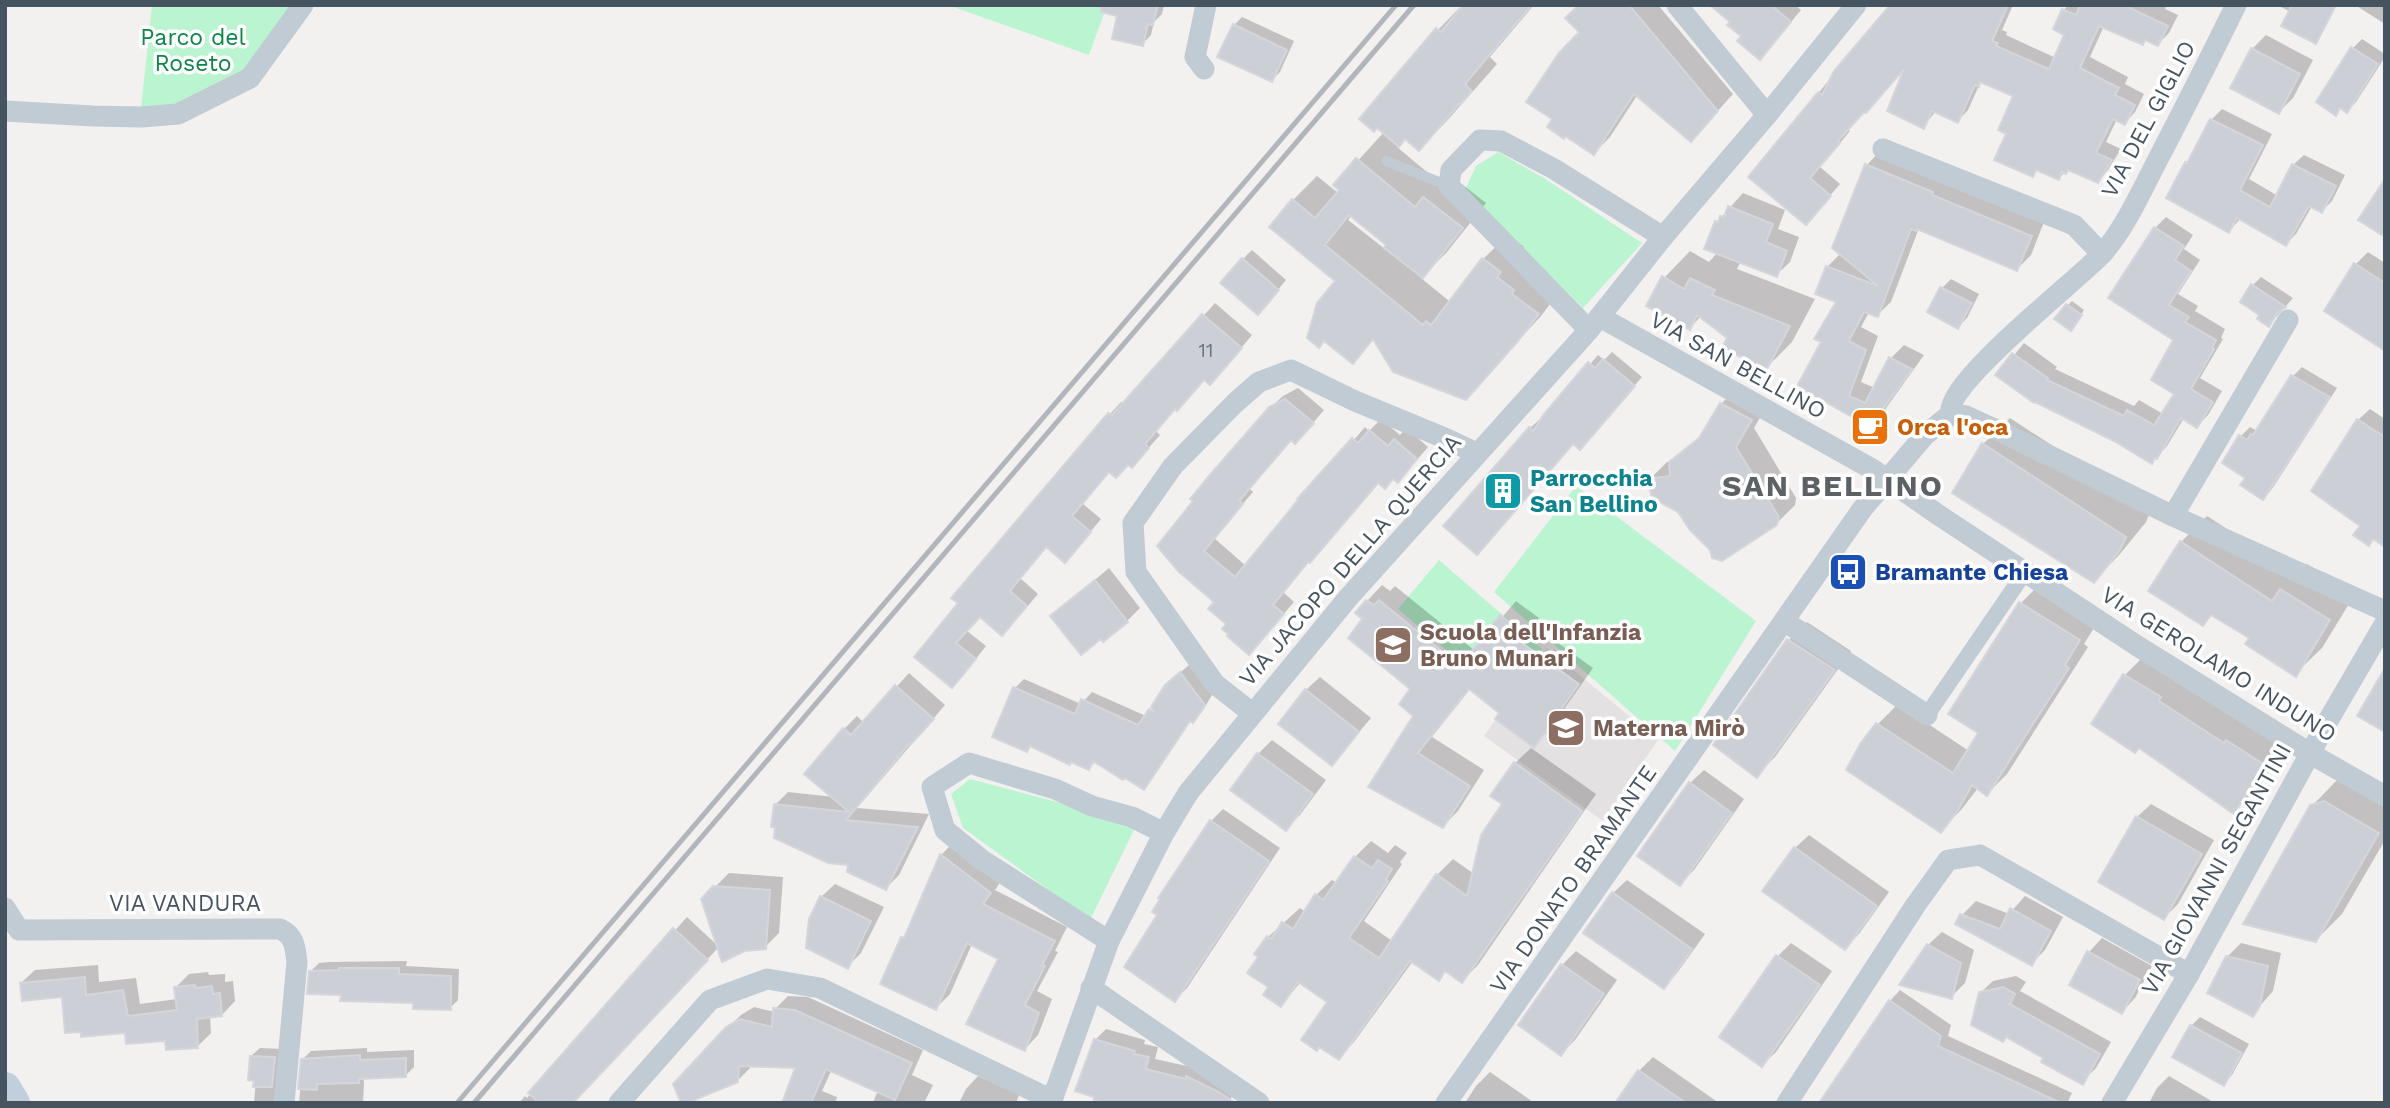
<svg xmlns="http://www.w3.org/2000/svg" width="2390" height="1108" viewBox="0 0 2390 1108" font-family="'Work Sans',sans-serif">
<rect width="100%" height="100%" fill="#f3f0f0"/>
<!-- education -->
<polygon fill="#e4e1e2" points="1547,648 1658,740 1603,821 1484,736"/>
<!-- green -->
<g fill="#bbf4d0">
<polygon points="152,5 297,5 246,74 176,109 140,118"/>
<polygon points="948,5 1107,5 1089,55"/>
<polygon points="1498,152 1547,180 1642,243 1583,308 1465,190 1476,166"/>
<polygon points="1576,486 1756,621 1675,751 1494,592"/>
<polygon points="1439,560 1542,649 1504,699 1398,609"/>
<polygon points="970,779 1068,805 1136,826 1090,920 963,828 951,794"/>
</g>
<!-- shadow -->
<g fill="#0003" fill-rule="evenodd">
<polygon points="1122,5 1164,5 1162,14 1154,22 1151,35 1142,44"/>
<path d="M 1462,5 L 1534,5 L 1490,57 L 1497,64 L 1445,123 L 1419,149 L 1406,138 L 1397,147 L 1440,183 L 1449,174 L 1486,203 L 1447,252 L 1421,278 L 1449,301 L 1483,259 L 1508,235 L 1524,247 L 1520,252 L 1562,288 L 1541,316 L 1466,398 L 1375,339 L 1352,361 L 1337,280 L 1293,200 L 1317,176 L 1338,193 L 1341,190 L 1336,185 L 1384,132 L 1438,30 ZM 1352,215 L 1388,245 L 1385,249 L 1348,220 Z"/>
<polygon points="1580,5 1658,5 1733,94 1706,124 1638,94 1610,137 1594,153 1555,119 1581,32"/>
<polygon points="1721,5 1795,5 1801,10 1771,46 1743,36"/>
<polygon points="1890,5 2013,5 2002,30 2007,32 2006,35 2056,58 2066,34 2055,29 2064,10 2068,5 2167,5 2165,9 2178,15 2169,33 2158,44 2147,39 2142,43 2104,26 2090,57 2128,77 2125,84 2144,94 2135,112 2125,123 2117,119 2106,142 2121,149 2108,170 2098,181 2070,168 2059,178 2038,169 2032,175 2008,133 2015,95 1981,81 1968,110 1958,121 1936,111 1923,127 1907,65 1847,129 1850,131 1820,167 1840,184 1816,212 1751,176"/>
<polygon points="2277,5 2309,5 2299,16"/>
<polygon points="2355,5 2385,5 2385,24"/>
<polygon points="1242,17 1294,41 1280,72 1272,80 1234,25"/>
<polygon points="2266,35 2313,60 2293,98 2279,112 2252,49"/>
<polygon points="2362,39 2385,54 2385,57 2356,102 2347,111 2342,107 2336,113 2353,48"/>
<polygon points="2222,109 2272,134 2249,179 2278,196 2293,165 2304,155 2345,175 2332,201 2322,211 2312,206 2296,234 2286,244 2241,218 2229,231 2187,163 2192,158 2211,120"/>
<polygon points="1880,151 2044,222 2031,255 2017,269 1919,228 1891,302 1877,315 1869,312 1861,327 1878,336 1861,382 1875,388 1891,358 1904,345 1924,355 1884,411 1870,425 1799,386 1823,342 1839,301 1827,267 1841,253 1867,165"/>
<polygon points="1743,193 1785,210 1778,229 1799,237 1790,262 1776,275 1741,261 1737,269 1815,299 1792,342 1765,369 1701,316 1690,328 1664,278 1690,251 1709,262 1718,252 1717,222"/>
<polygon points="2166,217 2193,235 2184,249 2200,260 2178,294 2198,306 2195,311 2225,329 2221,338 2223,339 2200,378 2222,391 2208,415 2197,426 2184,418 2167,446 2152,462 1998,375 2024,343 2057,367 2055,369 2134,406 2139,400 2163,414 2176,393 2176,339 2110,297 2155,228"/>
<polygon points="1252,250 1286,280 1266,304 1243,259"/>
<polygon points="2368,252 2385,263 2385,349 2356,264"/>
<polygon points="2261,277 2293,298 2269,325 2261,314 2252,286"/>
<polygon points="1951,279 1979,294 1967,318 1958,327 1942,288"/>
<polygon points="2072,301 2084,310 2075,325 2068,305"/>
<polygon points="1215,303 1252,335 1222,371 1205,378 1176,407 1156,431 1160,435 1143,454 1129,463 1110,471 1083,504 1101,519 1076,549 1047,546 1020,578 1038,594 1014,622 981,615 967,631 986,646 964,674 916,657 1110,414 1121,402 1124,404"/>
<polygon points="1612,352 1642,377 1588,439 1574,442 1486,545 1530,428 1539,420 1541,422 1598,355 1604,360"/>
<polygon points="2302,367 2337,388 2272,489 2263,498 2248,477 2224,462 2241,436 2250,427 2257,431 2293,376"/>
<polygon points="1739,386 1769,402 1754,428 1796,498 1795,505 1776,524 1711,549 1679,511 1649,480 1667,462 1672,461 1705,432 1721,404"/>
<polygon points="1298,388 1324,410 1307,430 1291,438 1249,488 1253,492 1214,538 1246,566 1365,427 1369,431 1381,419 1400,435 1406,428 1428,447 1409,469 1394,477 1379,481 1322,549 1309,560 1283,592 1294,602 1260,641 1228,624 1217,601 1179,570 1270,408 1283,396"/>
<polygon points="2370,409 2385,419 2385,545 2374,538 2369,543 2362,525 2358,420"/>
<polygon points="2010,418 2151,510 2146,522 2120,554 2094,581 1983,444"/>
<polygon points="2207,516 2297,574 2307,564 2355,594 2322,648 2295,674 2252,638 2213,614 2203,624 2181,542"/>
<polygon points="1109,568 1140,608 1127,621 1052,616"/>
<polygon points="2041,583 2099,620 2084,644 2088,647 2007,774 1987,794 1978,788 1961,810 1941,830 1878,724 1898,704 1969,751 1981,733 1950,713 2021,603"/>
<polygon points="1382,585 1390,591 1395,586 1474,650 1516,601 1539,618 1533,625 1593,668 1549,730 1531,748 1596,794 1478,965 1462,981 1446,970 1439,978 1413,961 1354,1042 1339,1058 1329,1002 1301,982 1281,1005 1270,987 1260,957 1268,937 1300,908 1306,912 1316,895 1332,880 1337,883 1355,857 1371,841 1388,853 1395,845 1407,853 1400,862 1402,864 1364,921 1392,941 1437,875 1453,859 1474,874 1504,804 1515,763 1534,745 1502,713 1471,688 1432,737 1484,770 1458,811 1443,826 1370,787 1415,715 1413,689 1365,619 1367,601"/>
<polygon points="1807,622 1851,651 1775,757 1757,775 1715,745 1789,640"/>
<polygon points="2151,649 2290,738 2260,786 2233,812 2125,675"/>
<polygon points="1189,665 1212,695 1202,712 1193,721 1194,713 1148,780 1151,780 1143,788 1096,761 1089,768 1032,745 1027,750 1015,688 1024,679 1081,704 1092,692 1146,716 1176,676"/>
<polygon points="909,673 945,705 857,808 929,814 899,875 886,888 850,864 775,805 788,792 834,797 844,729 857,716 864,723"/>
<polygon points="1320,677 1371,718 1332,764 1306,690"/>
<polygon points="1272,740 1326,780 1300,815 1286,828 1258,754"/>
<polygon points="1704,770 1744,799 1694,870 1680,884 1690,783"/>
<polygon points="2338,779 2385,795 2385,840 2342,914 2315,941 2312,806"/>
<polygon points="2151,804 2214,840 2178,904 2164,918 2137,817"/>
<polygon points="1223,809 1280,848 1187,988 1175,1000 1160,915 1211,821"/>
<polygon points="1809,835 1889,892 1859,934 1845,948 1795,848"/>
<polygon points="955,841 1003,878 995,890 1067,927 1055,951 1058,952 1037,991 1052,999 1038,1035 1025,1049 1000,958 972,944 950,994 936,1008 903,938 908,933 941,855"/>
<polygon points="729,873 783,877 779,933 765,947 715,887"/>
<polygon points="1627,880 1705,934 1677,973 1664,987 1613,893"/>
<polygon points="835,884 884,907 861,953 847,967 821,897"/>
<polygon points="2025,896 2063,917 2045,950 2032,963 1958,924 1962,915 1976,901 2009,914"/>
<polygon points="687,917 719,947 571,1103 519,1103 525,1096 527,1098"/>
<polygon points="1942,932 1974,950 1965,983 1951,997 1928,945"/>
<polygon points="2102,938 2152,966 2135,998 2122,1012 2089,952"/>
<polygon points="1791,943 1832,971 1776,1052 1762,1065 1778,956"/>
<polygon points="2241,943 2281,953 2273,991 2252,1015 2227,957"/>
<polygon points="1576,951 1617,980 1575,1040 1561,1054 1562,965"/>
<polygon points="407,961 406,966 459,969 458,1000 450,1008 415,1001 343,993 311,971 319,963 329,962"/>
<polygon points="98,965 99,982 136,978 140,1004 177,999 176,987 189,974 208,972 209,975 225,974 225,982 233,981 235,1001 222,1015 210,1016 211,1033 198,1046 127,1031 64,995 21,983 35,970"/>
<polygon points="2016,976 2026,982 2020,991 2111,1042 2096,1068 2084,1080 2046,1058 1980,993 1993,981"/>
<polygon points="1900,990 1951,1025 1948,1036 2072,1093 2067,1103 1862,1103 1890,1001"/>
<polygon points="788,996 808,997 923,1050 912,1075 933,1085 924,1103 873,1103 878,1090 832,1069 822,1091 837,1097 835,1103 784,1103 797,1066 750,1065 750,1068 737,1081 727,1028 741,1015 754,1007 775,1012 775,1009"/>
<polygon points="2200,1017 2249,1044 2232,1075 2224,1083 2191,1026"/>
<polygon points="1106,1029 1145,1040 1144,1044 1158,1047 1155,1059 1196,1068 1234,1085 1230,1103 1095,1103 1095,1040"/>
<polygon points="260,1048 283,1049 283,1103 254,1103 256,1079 251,1056"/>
<polygon points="367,1048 367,1052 414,1050 414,1067 406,1075 361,1077 364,1081 363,1103 299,1103 303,1059 311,1051"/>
<polygon points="1653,1057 1719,1103 1617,1103 1639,1071"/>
<polygon points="1490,1072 1533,1102 1533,1103 1465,1103 1476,1086"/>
<polygon points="978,1076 1019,1095 1016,1103 959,1103 966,1089"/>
<polygon points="2169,1076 2215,1103 2149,1103 2157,1088"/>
</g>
<!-- building -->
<g fill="#cccfd6" stroke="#d4d6dc" stroke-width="2">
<polygon points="1101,5 1158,5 1153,25 1148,24 1143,46 1112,39 1117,16 1101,12"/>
<polygon points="1463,5 1532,5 1465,84 1472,91 1460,105 1459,104 1419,151 1405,139 1399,147 1377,128 1374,132 1359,119 1436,28 1441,32"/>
<polygon points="1579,5 1629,5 1718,111 1691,142 1634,94 1594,155 1565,136 1564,139 1547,127 1552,119 1526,102 1559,53 1579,32 1565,18"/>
<polygon points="1710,5 1771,5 1791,22 1760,60 1737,41 1741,36 1727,25 1730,22"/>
<polygon points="1890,5 2008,5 1992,41 1998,43 1996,46 2049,69 2064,35 2053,29 2062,9 2076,15 2080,5 2124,5 2168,26 2158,46 2145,40 2143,45 2099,26 2080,68 2119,88 2115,95 2135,105 2125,125 2113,119 2096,153 2112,160 2098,183 2068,170 2066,174 2062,172 2059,180 2036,170 2033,177 1994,160 2006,134 1998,130 2013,96 1980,82 1979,87 1975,85 1958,123 1932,111 1924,129 1887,111 1904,69 1866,113 1864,112 1838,141 1840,143 1810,178 1831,196 1806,225 1748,177 1818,92 1822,95 1834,71"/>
<polygon points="2292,5 2336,5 2316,44 2281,26"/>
<polygon points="1233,24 1287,50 1272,82 1217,57"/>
<polygon points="2351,47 2378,64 2347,113 2340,108 2336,116 2316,102"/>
<polygon points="2251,48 2300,74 2279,114 2230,88"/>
<polygon points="2210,119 2263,145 2240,190 2270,207 2292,164 2336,186 2322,213 2309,206 2286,246 2237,218 2229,233 2166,198 2185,162 2187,163"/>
<polygon points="1356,158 1415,207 1423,197 1463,228 1423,278 1384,248 1386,245 1349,215 1325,245 1423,325 1426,321 1431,325 1482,258 1501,272 1497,277 1514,290 1512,294 1539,314 1517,342 1466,400 1393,372 1373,339 1353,364 1324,341 1319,348 1307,338 1317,303 1335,281 1269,227 1292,199 1315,218 1339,190 1333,185"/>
<polygon points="1865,164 1933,192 1932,195 2032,236 2017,271 1917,229 1916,231 1911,229 1878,317 1864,312 1849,341 1866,350 1849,396 1865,403 1889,357 1912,369 1870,427 1797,386 1821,342 1814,339 1836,302 1815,294 1826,266 1878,286 1832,248"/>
<polygon points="2385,179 2385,237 2358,220"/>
<polygon points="1728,206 1773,224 1766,242 1787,251 1777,277 1704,249 1715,221 1718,222 1720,216 1724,217"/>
<polygon points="2154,227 2184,246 2175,260 2191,271 2169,305 2189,317 2185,322 2216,340 2212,348 2214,349 2191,389 2213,402 2197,428 2181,418 2157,459 2155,458 2152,464 2114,441 2035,402 2034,403 1995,375 2012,353 2048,378 2047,380 2124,416 2127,410 2154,425 2174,394 2151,380 2173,340 2108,298"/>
<polygon points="1242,258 1279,290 1258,315 1220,283"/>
<polygon points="2354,263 2385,283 2385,351 2324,311"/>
<polygon points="1662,276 1684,289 1690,278 1715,290 1712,295 1790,326 1766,371 1722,347 1727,338 1697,315 1690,330 1646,306"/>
<polygon points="2251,284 2286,307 2277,313 2269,327 2257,319 2259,315 2240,302"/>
<polygon points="1940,287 1972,303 1958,329 1927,312"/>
<polygon points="2066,304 2082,315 2071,331 2054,319"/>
<polygon points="1202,314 1242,348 1210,385 1204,380 1177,411 1175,409 1145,444 1149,448 1132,468 1128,465 1116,478 1109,472 1072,516 1091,532 1065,563 1046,547 1010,591 1027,606 1002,636 980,617 956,643 976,659 952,688 914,657 958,603 951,598 1108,413 1112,415"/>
<polygon points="1603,359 1635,386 1580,450 1573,444 1477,555 1443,526 1529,427 1533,431 1544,414 1588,362 1595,368"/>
<polygon points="2291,375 2330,397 2263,500 2240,485 2245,478 2222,463 2239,435 2247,440 2251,434 2253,435"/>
<polygon points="1285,399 1314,423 1295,444 1291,440 1239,501 1243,504 1204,551 1235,577 1298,500 1297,499 1352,438 1358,443 1369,430 1388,446 1394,439 1417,459 1398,483 1393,479 1385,489 1378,483 1310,563 1308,562 1273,605 1284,614 1249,655 1227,636 1228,634 1222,629 1226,624 1208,609 1214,602 1178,571 1157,546 1193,501 1190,499 1209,476 1269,407"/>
<polygon points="1720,403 1752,420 1736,447 1779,517 1777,525 1722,561 1712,558 1710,550 1690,530 1678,512 1652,498 1647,479 1670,476 1669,462 1699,438"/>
<polygon points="2357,419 2385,437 2385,547 2373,539 2369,546 2353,535 2360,526 2311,491"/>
<polygon points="1982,443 2126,537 2120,550 2094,583 1952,493"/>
<polygon points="2180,541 2272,601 2280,589 2330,620 2296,677 2245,644 2249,638 2211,615 2203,626 2148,591"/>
<polygon points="1095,580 1128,622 1103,642 1101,639 1081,655 1050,616"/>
<polygon points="1366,600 1374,605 1379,600 1460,666 1500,615 1525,635 1519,641 1579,684 1534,748 1495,719 1499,713 1469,689 1418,753 1470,786 1443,828 1368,787 1413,716 1399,704 1410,689 1348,638 1362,619 1355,613"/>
<polygon points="2019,602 2080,640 2065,665 2069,668 1987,796 1972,785 1958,810 1941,833 1846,770 1860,744 1876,723 1953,773 1978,733 1948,714"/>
<polygon points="1787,639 1835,670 1757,778 1713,745"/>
<polygon points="2385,668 2385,732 2357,716"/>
<polygon points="1180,672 1205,705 1193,723 1190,721 1144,790 1125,778 1123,780 1093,761 1089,770 1071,762 1070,765 1030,746 1027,752 992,737 1013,687 1075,714 1081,699 1138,725 1149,709 1155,712 1151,707 1165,685"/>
<polygon points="2123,674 2161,697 2159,701 2224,743 2226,740 2265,765 2234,814 2139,748 2135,753 2091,724"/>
<polygon points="895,685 934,719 911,744 910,743 846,820 918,827 886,890 847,872 848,865 828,863 774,838 775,827 771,827 774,804 849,812 804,774 843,728 851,735"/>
<polygon points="1305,689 1359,732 1332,766 1278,724"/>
<polygon points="1257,753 1313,794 1286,831 1230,790"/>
<polygon points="1514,762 1582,811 1462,983 1445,971 1439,981 1410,961 1339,1060 1319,1047 1317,1051 1301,1040 1327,1002 1298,982 1281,1007 1263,995 1268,987 1247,973 1258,957 1254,954 1267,936 1271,939 1282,922 1293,929 1315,894 1323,900 1354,856 1372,868 1378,860 1392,869 1386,879 1388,881 1349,938 1379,958 1436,874 1467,896 1481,835 1502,804 1490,796"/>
<polygon points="1689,782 1732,813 1680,886 1637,856"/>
<polygon points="2324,801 2379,833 2316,942 2243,924 2310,805"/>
<polygon points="2136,816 2202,854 2164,920 2098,882"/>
<polygon points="1210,820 1269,861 1175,1002 1124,967 1157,915 1152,912 1160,899 1158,898"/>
<polygon points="1794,847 1877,906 1845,950 1762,891"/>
<polygon points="940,854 991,893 983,904 1055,941 1042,965 1045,966 1025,1005 1039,1013 1025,1051 966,1024 998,959 967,943 936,1010 880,984 901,937 904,938"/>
<polygon points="713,886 770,890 766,949 745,951 722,962 701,899"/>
<polygon points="1612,892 1692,949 1664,989 1583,933"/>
<polygon points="820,896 871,921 848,969 806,948 809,919"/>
<polygon points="2010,908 2051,931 2032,966 1955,924 1960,914 2000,929"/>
<polygon points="673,928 708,960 573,1103 539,1103 528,1093"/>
<polygon points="1927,944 1961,963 1952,999 1899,985"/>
<polygon points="2087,951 2140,980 2122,1014 2069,985"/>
<polygon points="1776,955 1820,985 1762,1067 1719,1037"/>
<polygon points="2226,956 2268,966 2260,1006 2253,1017 2207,993"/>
<polygon points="1561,964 1604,994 1561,1056 1518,1025"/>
<polygon points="339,968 399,968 399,974 451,976 451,1010 413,1009 413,1003 340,1001 341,995 307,994 309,971 339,970"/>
<polygon points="85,977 86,995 123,990 128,1016 177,1010 174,987 195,985 196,988 212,986 213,994 220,993 222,1016 197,1019 198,1048 166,1050 165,1041 126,1044 125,1033 81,1037 81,1032 65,1033 62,997 22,1001 20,983"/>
<polygon points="2003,987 2015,994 2010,1004 2100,1054 2083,1085 2041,1062 2043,1058 2006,1037 2003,1042 1971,1025 1979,992"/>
<polygon points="1889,1000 1941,1036 1938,1046 2061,1103 1819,1103"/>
<polygon points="773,1008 795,1010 912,1063 895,1100 826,1069 811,1103 782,1103 795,1068 739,1066 738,1082 687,1103 681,1103 673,1084 726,1027 740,1019 772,1027"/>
<polygon points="2190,1025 2242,1053 2224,1086 2172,1057"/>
<polygon points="1094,1039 1135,1051 1134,1054 1149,1057 1146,1069 1186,1079 1186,1076 1219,1092 1235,1103 1106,1103 1094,1100 1094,1097 1075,1091"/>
<polygon points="360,1055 360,1060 406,1058 406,1077 359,1079 359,1083 317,1084 317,1090 298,1089 301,1059"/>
<polygon points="250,1056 275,1057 272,1087 253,1087 254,1081 248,1080"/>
<polygon points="1638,1070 1686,1103 1615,1103"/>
</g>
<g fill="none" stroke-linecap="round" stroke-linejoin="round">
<!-- service -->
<polyline stroke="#c0cbd3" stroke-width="10" points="1386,161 1449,186"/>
<!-- pedestrian -->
<polyline stroke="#c0cbd3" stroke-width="16" points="1927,715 2025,572"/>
<!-- minor -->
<g stroke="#c0cbd3" stroke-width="21">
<polyline points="1677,5 1767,115"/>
<polyline points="1204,69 1195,57 1206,5"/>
<polyline points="5,111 93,116 142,117 178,114 250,78 303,5"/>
<polyline points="1883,149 2074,225 2102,254"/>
<polyline points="1600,317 1872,469 1940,516 2139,647 2311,754 2385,796"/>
<polyline points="1589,330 1449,186 1451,170 1480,140 1501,141 1554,169 1663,237"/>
<path d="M 1951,414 C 1944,383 2078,280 2102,254 C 2124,229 2139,196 2154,167 C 2182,113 2209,60 2236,5"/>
<polyline points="2173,516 2288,320"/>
<polyline points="1784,621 1927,715"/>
<polyline points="1252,713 1215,684 1136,572 1133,523 1173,466 1235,403 1259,382 1291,370 1355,401 1447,439 1476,453"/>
<path d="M 5,908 L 19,930 L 280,929 C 295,936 295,947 297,962 L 284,1103"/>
<polyline points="1109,941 982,860 945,830 932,787 969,763 1055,789 1092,806 1132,817 1164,833"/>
<polyline points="1091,988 1259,1103"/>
<polyline points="619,1103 710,1000 767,979 820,988 1052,1100"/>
<polyline points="1051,1103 1109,941 1164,833 1188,793 1348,598 1589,330 1663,237 1767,115 1856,5"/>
<polyline points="1446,1103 1863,508 1925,435 1951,414 1966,416 1999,431 2173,516 2385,611"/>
<polyline points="1787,1103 1915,906 1948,860 1980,855 2189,974"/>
<polyline points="2112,1103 2189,974 2329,719 2385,623"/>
</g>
<!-- secondary -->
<polyline stroke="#c1cedb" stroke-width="32" points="5,1088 14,1103"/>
<!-- rail -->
<g stroke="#b2b6bb" stroke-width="5">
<polyline points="457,1103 1396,5"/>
<polyline points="474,1103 1414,5"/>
</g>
</g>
<!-- icons -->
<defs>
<g id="cafe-square" transform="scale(2.0125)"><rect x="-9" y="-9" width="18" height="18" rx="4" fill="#e8710a" stroke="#fff"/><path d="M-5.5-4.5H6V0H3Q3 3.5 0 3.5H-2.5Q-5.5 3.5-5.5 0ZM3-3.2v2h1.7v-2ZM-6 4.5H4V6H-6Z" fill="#fff"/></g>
<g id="building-square" transform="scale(2.0125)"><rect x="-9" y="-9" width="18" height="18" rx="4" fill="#0f9aa8" stroke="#fff"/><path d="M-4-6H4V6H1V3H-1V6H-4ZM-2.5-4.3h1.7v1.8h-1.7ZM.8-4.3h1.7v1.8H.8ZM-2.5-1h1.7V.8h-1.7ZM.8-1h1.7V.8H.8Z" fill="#fff"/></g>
<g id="bus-square" transform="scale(2.0125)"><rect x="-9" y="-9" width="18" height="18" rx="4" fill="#1a4fb4" stroke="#fff"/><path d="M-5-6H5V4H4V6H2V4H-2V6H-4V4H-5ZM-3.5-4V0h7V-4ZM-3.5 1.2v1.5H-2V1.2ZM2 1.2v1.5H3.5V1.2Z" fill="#fff"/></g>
<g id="school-square" transform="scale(2.0125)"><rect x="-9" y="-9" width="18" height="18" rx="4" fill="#8d6e63" stroke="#fff"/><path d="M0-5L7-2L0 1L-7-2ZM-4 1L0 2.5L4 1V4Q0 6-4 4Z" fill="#fff"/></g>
</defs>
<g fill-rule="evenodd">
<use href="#cafe-square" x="1870" y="427"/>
<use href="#building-square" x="1503" y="491"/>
<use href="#bus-square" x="1848" y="572"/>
<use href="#school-square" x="1393" y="645"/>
<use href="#school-square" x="1566" y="728"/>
</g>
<g text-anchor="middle" stroke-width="7" stroke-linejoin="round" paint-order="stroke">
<!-- number labels -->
<g font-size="19" fill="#68737e">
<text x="1206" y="357">11</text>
</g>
<!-- park labels -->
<g font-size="23" fill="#0e8447" stroke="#fff">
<text x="193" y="45">Parco del<tspan x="193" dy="26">Roseto</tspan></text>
</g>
<!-- street labels -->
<g font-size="23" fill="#465460" stroke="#fff">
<text transform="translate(2148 119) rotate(-62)" y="8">VIA DEL GIGLIO</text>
<text transform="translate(1738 365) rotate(29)" y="8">VIA SAN BELLINO</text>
<text transform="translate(1350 560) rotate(-49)" y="8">VIA JACOPO DELLA QUERCIA</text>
<text transform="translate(2219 664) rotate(32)" y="8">VIA GEROLAMO INDUNO</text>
<text transform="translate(2216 869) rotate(-61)" y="8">VIA GIOVANNI SEGANTINI</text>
<text transform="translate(1573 879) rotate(-55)" y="8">VIA DONATO BRAMANTE</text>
<text x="185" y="911">VIA VANDURA</text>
</g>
<!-- food labels -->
<g font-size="23" font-weight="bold" fill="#c56008" stroke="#fff" text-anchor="start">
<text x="1897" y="435">Orca l'oca</text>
</g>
<!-- culture labels -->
<g font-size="23" font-weight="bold" fill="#0d838f" stroke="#fff" text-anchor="start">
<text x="1530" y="486">Parrocchia<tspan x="1530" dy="26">San Bellino</tspan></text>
</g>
<!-- transit labels -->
<g font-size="23" font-weight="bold" fill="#164399" stroke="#fff" text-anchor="start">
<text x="1875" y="580">Bramante Chiesa</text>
</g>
<!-- education labels -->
<g font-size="23" font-weight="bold" fill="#785e54" stroke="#fff" text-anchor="start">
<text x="1420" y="640">Scuola dell'Infanzia<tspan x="1420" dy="26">Bruno Munari</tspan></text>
<text x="1593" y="736">Materna Mirò</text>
</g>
<!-- district labels -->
<g font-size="30" font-weight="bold" letter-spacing="2" fill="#5c6166" stroke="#fff">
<text x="1833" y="496">SAN BELLINO</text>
</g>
</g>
<!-- border -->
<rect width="2390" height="1108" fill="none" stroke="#465460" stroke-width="14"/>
</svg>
